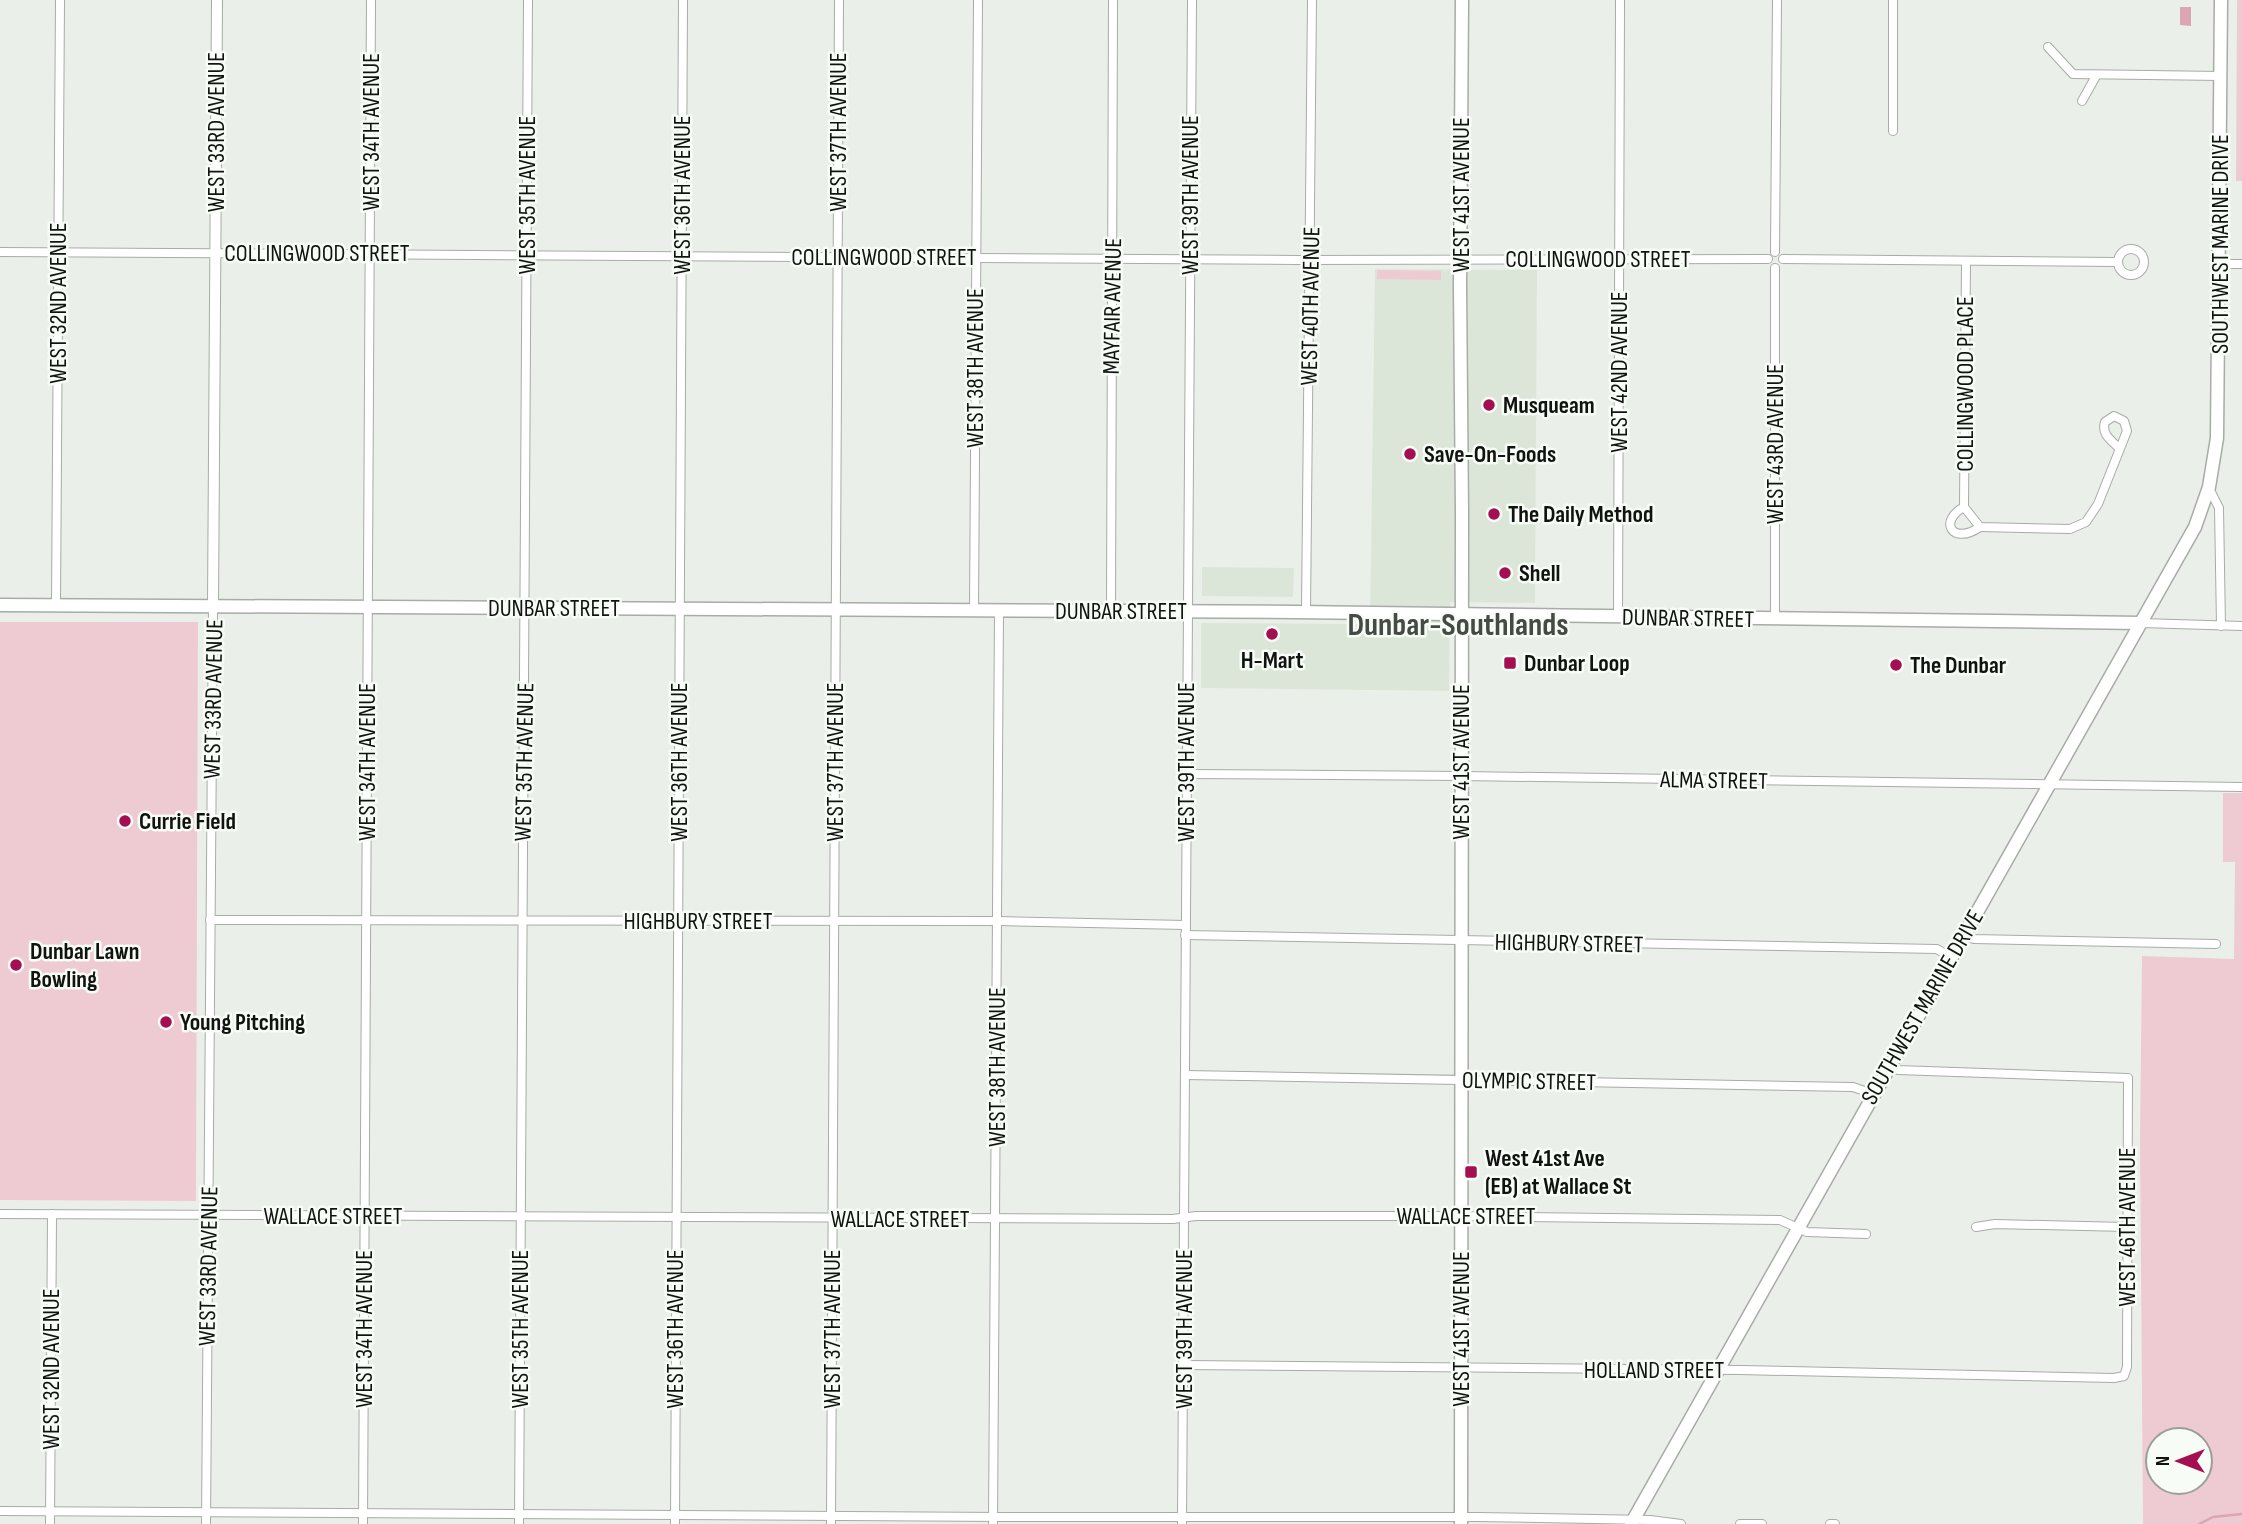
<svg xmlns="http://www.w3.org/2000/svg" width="2242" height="1524" viewBox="0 0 2242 1524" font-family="'Sofia Sans Condensed',sans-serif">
<rect width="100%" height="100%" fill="#eaf0e9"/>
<!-- built -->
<g fill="#dbe6d9">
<polygon points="1375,269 1537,270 1535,603 1450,602 1449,691 1201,688 1201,623 1370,624"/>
<polygon points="1202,567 1294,568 1293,597 1202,596"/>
</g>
<!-- green -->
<g fill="#eecbd3" fill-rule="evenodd">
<polygon points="2237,0 2242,0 2242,181 2236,181"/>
<polygon points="1377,270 1441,271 1441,280 1377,279"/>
<polygon points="0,622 198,622 196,1201 0,1200"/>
<path d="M 2223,793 L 2242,793 L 2242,1524 L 2143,1524 L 2140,1142 L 2142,956 L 2234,959 L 2235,862 L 2223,862 ZM 2200,1440 L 2200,1482 L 2158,1482 L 2158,1440 Z"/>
</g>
<!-- water -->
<polygon fill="#dba5b2" points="2180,7 2191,7 2191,26 2180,25"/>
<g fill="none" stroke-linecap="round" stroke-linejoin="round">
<!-- stream -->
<polyline stroke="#dba5b2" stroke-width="2.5" points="2199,1524 2213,1517 2242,1514"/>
<!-- minor casing -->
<g stroke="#a7aca6" stroke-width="10">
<g id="minor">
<polyline points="2048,47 2073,74 2221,76"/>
<polyline points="2082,101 2096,76"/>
<polyline points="1893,131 1893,0"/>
<circle cx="2131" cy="262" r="13"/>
<polyline points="0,252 1299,260 1768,259"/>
<polyline points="1775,252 1777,0"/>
<polyline points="1783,259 2118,262"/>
<path d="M 1966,261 L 1964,507 L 1980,527 L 2070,529 L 2086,522 L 2098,504 L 2127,431 L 2124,421 L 2114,416 L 2105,422 C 2101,434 2111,440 2119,448"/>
<polyline points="2219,264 2242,264"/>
<polyline points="2209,488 2219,508 2221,626"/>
<path d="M 1964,507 C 1938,521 1952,546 1980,527"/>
<polyline points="56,605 60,0"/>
<polyline points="974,610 978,0"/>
<polyline points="1111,611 1113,0"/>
<polyline points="1306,612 1312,0"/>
<polyline points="1618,617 1620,0"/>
<polyline points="1775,620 1775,268"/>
<polyline points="2141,623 2242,626"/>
<polyline points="1186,774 1462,776 2242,787"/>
<polyline points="210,920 998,921 1186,925"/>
<polyline points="1185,935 1937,949 1950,957"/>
<polyline points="1963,936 1974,939 2216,944"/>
<polyline points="1185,1075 1853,1087 1873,1094"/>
<polyline points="0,1214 1173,1219 1196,1216 1449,1216 1780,1220 1807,1232 1866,1234"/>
<polyline points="1976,1227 1995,1224 2126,1227"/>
<polyline points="1184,1365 1739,1370 2114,1378 2124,1376 2127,1367 2128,1078 1898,1070 1888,1067"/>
<polyline points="0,1511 1005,1517 1476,1517 1650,1520 1681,1524"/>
<polyline points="50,1524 52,1214"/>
<polyline points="206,1524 213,606"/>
<polyline points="363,1524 371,0"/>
<polyline points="519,1524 528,0"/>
<polyline points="675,1524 683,0"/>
<polyline points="831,1524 839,0"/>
<polyline points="993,1524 999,611"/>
<polyline points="1182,1524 1192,0"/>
<polyline points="1740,1524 1762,1524"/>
<polyline points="1830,1524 1835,1524"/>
</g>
</g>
<!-- tertiary casing -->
<g stroke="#a7aca6" stroke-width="12">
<polyline id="tertiary" points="213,606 217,0"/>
</g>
<!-- secondary casing -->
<g stroke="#a7aca6" stroke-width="15">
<g id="secondary">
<polyline points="0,605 1296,612 2141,623"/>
<polyline points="1461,1524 1462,513 1460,286 1462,0"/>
<polyline points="1631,1524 2195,527 2209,487 2217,438 2221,0"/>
</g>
</g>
<!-- minor -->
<use href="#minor" stroke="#fff" stroke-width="8"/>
<!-- tertiary -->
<use href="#tertiary" stroke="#fff" stroke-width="10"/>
<!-- secondary -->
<use href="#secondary" stroke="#fff" stroke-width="12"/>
</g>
<!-- markers -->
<g fill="#a30f50" stroke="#f7fdf6" stroke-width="2.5">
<circle cx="1489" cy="405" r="7"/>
<circle cx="1410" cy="454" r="7"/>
<circle cx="1494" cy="514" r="7"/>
<circle cx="1505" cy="573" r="7"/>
<circle cx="1272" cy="634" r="7"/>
<rect x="1503" y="656" width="14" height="14" rx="3.5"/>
<circle cx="1896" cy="665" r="7"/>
<circle cx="125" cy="821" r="7"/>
<circle cx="16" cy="965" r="7"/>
<circle cx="166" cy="1022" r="7"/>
<rect x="1464" y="1165" width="14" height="14" rx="3.5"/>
</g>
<g text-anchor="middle" stroke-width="5" stroke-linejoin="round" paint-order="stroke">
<!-- street labels -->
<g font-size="24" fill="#111311" stroke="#f7fdf6">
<text transform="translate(216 132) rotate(-90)" y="8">WEST 33RD AVENUE</text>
<text transform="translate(371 132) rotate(-90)" y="8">WEST 34TH AVENUE</text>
<text transform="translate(838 132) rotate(-90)" y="8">WEST 37TH AVENUE</text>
<text transform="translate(527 195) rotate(-90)" y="8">WEST 35TH AVENUE</text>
<text transform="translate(682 195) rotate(-90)" y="8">WEST 36TH AVENUE</text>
<text transform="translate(1190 195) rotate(-90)" y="8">WEST 39TH AVENUE</text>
<text transform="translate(1461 195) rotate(-90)" y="8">WEST 41ST AVENUE</text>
<text transform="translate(2220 244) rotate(-90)" y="8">SOUTHWEST MARINE DRIVE</text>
<text x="317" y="261">COLLINGWOOD STREET</text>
<text x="884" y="265">COLLINGWOOD STREET</text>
<text x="1598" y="267">COLLINGWOOD STREET</text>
<text transform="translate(58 303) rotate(-90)" y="8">WEST 32ND AVENUE</text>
<text transform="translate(1112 306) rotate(-89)" y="8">MAYFAIR AVENUE</text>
<text transform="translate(1310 306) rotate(-89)" y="8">WEST 40TH AVENUE</text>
<text transform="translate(975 368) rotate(-90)" y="8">WEST 38TH AVENUE</text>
<text transform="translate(1619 372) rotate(-90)" y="8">WEST 42ND AVENUE</text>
<text transform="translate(1965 384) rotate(-90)" y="8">COLLINGWOOD PLACE</text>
<text transform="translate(1775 444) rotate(-90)" y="8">WEST 43RD AVENUE</text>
<text x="554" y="616">DUNBAR STREET</text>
<text x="1121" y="619">DUNBAR STREET</text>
<text transform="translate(1688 618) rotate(1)" y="8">DUNBAR STREET</text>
<text transform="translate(213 699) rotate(-89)" y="8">WEST 33RD AVENUE</text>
<text transform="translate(367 762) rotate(-90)" y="8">WEST 34TH AVENUE</text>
<text transform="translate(524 762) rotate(-89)" y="8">WEST 35TH AVENUE</text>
<text transform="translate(679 762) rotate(-90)" y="8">WEST 36TH AVENUE</text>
<text transform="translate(835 762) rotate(-90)" y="8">WEST 37TH AVENUE</text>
<text transform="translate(1186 762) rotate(-90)" y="8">WEST 39TH AVENUE</text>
<text transform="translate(1461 762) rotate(-90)" y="8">WEST 41ST AVENUE</text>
<text transform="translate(1714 780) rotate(1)" y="8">ALMA STREET</text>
<text x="698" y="929">HIGHBURY STREET</text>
<text transform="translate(1569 943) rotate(1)" y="8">HIGHBURY STREET</text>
<text transform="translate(1922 1007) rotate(-60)" y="8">SOUTHWEST MARINE DRIVE</text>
<text transform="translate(997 1067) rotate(-90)" y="8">WEST 38TH AVENUE</text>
<text transform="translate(1529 1081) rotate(1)" y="8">OLYMPIC STREET</text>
<text x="333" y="1224">WALLACE STREET</text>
<text x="1466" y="1224">WALLACE STREET</text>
<text x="900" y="1227">WALLACE STREET</text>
<text transform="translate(2127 1227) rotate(-90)" y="8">WEST 46TH AVENUE</text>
<text transform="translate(208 1266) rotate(-89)" y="8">WEST 33RD AVENUE</text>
<text transform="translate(364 1329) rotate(-90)" y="8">WEST 34TH AVENUE</text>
<text transform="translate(520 1329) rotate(-90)" y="8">WEST 35TH AVENUE</text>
<text transform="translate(675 1329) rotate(-90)" y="8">WEST 36TH AVENUE</text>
<text transform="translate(832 1329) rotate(-90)" y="8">WEST 37TH AVENUE</text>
<text transform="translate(1184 1329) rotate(-90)" y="8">WEST 39TH AVENUE</text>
<text transform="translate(1461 1329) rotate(-90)" y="8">WEST 41ST AVENUE</text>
<text transform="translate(51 1369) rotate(-90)" y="8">WEST 32ND AVENUE</text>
<text x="1654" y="1378">HOLLAND STREET</text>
</g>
<!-- poi labels -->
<g font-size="24" font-weight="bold" fill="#111311" stroke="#f7fdf6" text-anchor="start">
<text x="1503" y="413">Musqueam</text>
<text x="1424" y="462">Save-On-Foods</text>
<text x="1508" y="522">The Daily Method</text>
<text x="1519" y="581">Shell</text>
<text x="1272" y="668" text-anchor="middle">H-Mart</text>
<text x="1524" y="671">Dunbar Loop</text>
<text x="1910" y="673">The Dunbar</text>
<text x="139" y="829">Currie Field</text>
<text x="30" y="959">Dunbar Lawn<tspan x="30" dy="28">Bowling</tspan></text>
<text x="180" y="1030">Young Pitching</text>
<text x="1485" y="1166">West 41st Ave<tspan x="1485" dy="28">(EB) at Wallace St</tspan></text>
</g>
<!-- district labels -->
<g font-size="32" font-weight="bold" fill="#454a44" stroke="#f7fdf6">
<text x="1458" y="635">Dunbar-Southlands</text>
</g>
</g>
<!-- north arrow -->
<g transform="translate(2179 1461) rotate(270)"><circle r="33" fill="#f7fdf6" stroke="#9b9f9a" stroke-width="2"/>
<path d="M0-5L12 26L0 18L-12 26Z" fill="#a30f50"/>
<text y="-10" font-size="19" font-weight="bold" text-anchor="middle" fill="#111311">N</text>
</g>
</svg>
